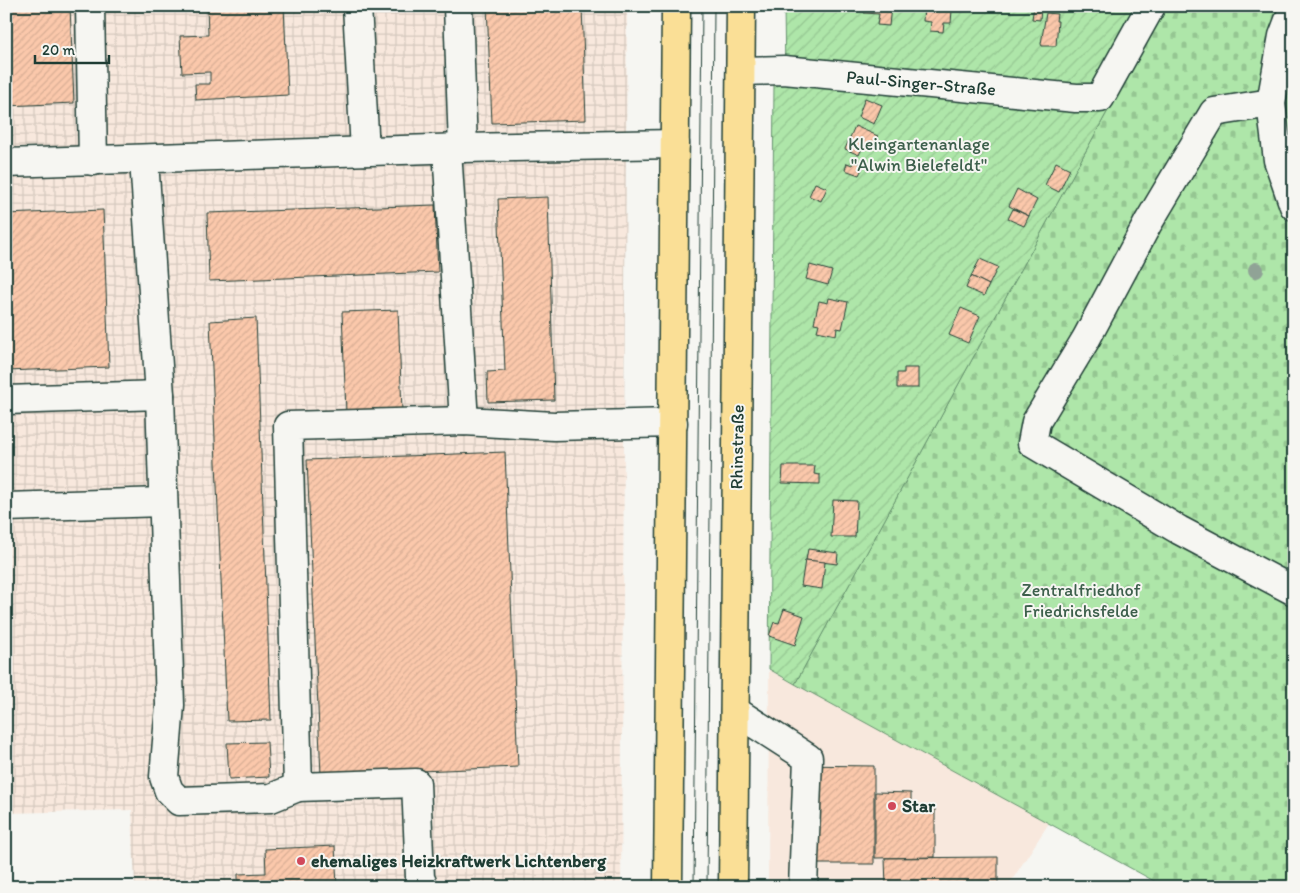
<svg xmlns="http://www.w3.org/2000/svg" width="1300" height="893" viewBox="0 0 1300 893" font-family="Itim,sans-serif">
<defs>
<pattern id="industrial-grid" width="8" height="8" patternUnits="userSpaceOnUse" patternTransform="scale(1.25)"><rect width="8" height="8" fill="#f8e8dd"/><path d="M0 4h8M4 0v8" fill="none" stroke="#d4c8be"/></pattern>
<pattern id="cemetery-stones" width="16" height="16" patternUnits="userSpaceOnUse" patternTransform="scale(1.25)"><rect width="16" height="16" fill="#aee6a9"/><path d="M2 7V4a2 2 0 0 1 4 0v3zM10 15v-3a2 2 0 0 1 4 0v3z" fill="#95c692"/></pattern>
<pattern id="garden-furrows" width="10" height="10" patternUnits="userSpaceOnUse" patternTransform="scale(1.25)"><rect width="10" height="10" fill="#aee6a9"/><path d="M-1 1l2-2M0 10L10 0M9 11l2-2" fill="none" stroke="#95c692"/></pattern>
<pattern id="building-hatch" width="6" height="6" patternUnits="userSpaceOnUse" patternTransform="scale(1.25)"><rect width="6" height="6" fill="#fbc8ab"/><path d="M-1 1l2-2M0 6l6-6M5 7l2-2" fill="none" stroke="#d7ad94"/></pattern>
</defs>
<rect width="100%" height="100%" fill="#f6f6f2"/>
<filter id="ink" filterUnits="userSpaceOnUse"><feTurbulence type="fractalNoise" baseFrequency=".02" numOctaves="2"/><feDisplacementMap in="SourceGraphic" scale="10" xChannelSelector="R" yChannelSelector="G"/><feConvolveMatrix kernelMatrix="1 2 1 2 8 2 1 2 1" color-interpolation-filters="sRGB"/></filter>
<g filter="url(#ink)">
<!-- built -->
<polygon fill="#f8e8dd" points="769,669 1049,823 1012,880 1004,887 768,887"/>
<!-- industrial -->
<polygon fill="url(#industrial-grid)" points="6,6 627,6 621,887 135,887 132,810 6,813"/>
<!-- cemetery -->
<polygon fill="url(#cemetery-stones)" stroke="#66926e" points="1165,6 1294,6 1294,887 1165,887 795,684"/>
<!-- garden -->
<polygon fill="url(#garden-furrows)" stroke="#66926e" points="784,6 1165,6 795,684 769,669 774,83 785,77"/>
<!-- building -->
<g fill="url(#building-hatch)" stroke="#1f3d34">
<polygon points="6,6 70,6 74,103 6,106"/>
<polygon points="207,6 284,6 288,95 196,100 195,84 210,84 210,72 182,73 180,36 208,35"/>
<polygon points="487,6 582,6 586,120 492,123"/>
<polygon points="865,6 891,6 889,26 877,25 879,14 864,13"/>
<polygon points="917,6 968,6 967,11 952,10 951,23 944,23 943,32 930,31 931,22 923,21 924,7"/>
<polygon points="1034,6 1041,6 1040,20 1032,19"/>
<polygon points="1046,13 1057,14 1056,21 1058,21 1056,46 1042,46 1041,44"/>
<polygon points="865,98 882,105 874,124 858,117"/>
<polygon points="855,126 878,136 873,148 864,144 859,155 845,149"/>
<polygon points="854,161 864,165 859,175 845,170 847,163 852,165"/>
<polygon points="1056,162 1070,169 1059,192 1045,185"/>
<polygon points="815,183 827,188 821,201 809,196"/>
<polygon points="1017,189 1037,200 1029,216 1009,206"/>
<polygon points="548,197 554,400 488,402 487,372 505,371 498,199"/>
<polygon points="435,205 438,272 209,281 207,213"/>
<polygon points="1013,209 1029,216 1024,226 1008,219"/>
<polygon points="103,210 109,367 6,371 6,214"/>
<polygon points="980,259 998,267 989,285 971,276"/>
<polygon points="810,265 832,271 828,285 806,279"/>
<polygon points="971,276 989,285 984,296 966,288"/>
<polygon points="829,298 848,302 842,329 837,328 836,335 817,331 819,324 814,323 819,301 828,303"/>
<polygon points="961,308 980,316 968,343 949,335"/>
<polygon points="398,310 402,411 346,412 342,312"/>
<polygon points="256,318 271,720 227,721 210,321"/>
<polygon points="904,368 918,368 918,388 897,388 897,373 904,373"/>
<polygon points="505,452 518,767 321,775 307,460"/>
<polygon points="783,466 815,466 814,474 820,475 820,484 782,483"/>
<polygon points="833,500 857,501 855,537 831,537"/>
<polygon points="808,549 838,553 837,564 806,560"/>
<polygon points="805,560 825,562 822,589 801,586"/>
<polygon points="784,609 804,616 795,645 769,636 774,622 779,623"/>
<polygon points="267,742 269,777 229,779 227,743"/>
<polygon points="795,765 874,766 874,864 794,864"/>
<polygon points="875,792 911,793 911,809 935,809 935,857 875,858"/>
<polygon points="335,846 337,887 238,887 238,874 266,873 265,849"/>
<polygon points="998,857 998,886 886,887 885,858"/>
</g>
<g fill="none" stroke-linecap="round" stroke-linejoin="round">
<!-- minor casing -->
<g stroke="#1f3d34" stroke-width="31">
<g id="minor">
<polyline points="90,6 93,161"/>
<polyline points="357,6 365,151"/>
<polyline points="458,6 463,148"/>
<polyline points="1294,7 1283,36 1271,103 1278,160 1294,206"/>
<polyline points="741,71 784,70 1076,98 1100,98 1151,6"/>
<polyline points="1271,103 1214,112 1148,223 1086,339 1036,422 1032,443 1179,530 1294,591"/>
<polyline points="447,149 464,421"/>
<polyline points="144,160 160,395 170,705 164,777 169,791 179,801 271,798 298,787"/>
<polyline points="6,163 463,148 675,144"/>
<polyline points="6,400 160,395"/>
<polyline points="6,507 163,502"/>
<polyline points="735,711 808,758 803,887"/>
<polyline points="424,887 420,878 416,783 298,787 288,426 464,421 554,426 673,423"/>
</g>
</g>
<!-- major casing -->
<g stroke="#1f3d34" stroke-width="31">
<g id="major">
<polyline points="668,887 676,6"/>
<polyline points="733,887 741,6"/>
</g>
</g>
<!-- minor -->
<use href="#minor" stroke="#f6f6f2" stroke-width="28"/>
<!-- major -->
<use href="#major" stroke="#fadf96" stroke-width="28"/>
<!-- tram -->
<g stroke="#1f3d34" stroke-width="1">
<polyline points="694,887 702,6"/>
<polyline points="707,887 714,6"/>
</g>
</g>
<!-- trees -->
<circle fill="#90a396" cx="1256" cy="270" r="8"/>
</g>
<!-- markers -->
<g fill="#d1495b" stroke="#f6f6f2" stroke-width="2">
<circle cx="892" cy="806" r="5"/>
<circle cx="301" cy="861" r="5"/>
</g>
<g text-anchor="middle" stroke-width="4" stroke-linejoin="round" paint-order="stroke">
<!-- street labels -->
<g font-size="18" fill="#1f3d34" stroke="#f6f6f2">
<text transform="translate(921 83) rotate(5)" y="6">Paul-Singer-Straße</text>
<text transform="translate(737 447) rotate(-89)" y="6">Rhinstraße</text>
</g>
<!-- park labels -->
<g font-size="18" fill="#3c5f4b" stroke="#f6f6f2">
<text x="919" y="150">Kleingartenanlage<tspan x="919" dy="21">"Alwin Bielefeldt"</tspan></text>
<text x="1081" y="596">Zentralfriedhof<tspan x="1081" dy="21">Friedrichsfelde</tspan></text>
</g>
<!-- poi labels -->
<g font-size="18" font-weight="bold" fill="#1f3d34" stroke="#f6f6f2" text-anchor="start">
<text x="902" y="812">Star</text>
<text x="311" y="867">ehemaliges Heizkraftwerk Lichtenberg</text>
</g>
</g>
<!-- margin -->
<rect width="1300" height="893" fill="none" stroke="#f6f6f2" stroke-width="25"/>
<rect x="12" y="12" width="1275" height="868" fill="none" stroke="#1f3d34" stroke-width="2" filter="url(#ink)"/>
<!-- scale -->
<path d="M35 55v8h74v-8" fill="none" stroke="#1f3d34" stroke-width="2.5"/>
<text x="42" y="55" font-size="15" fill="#1f3d34" stroke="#f6f6f2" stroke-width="4" paint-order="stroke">20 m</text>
</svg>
